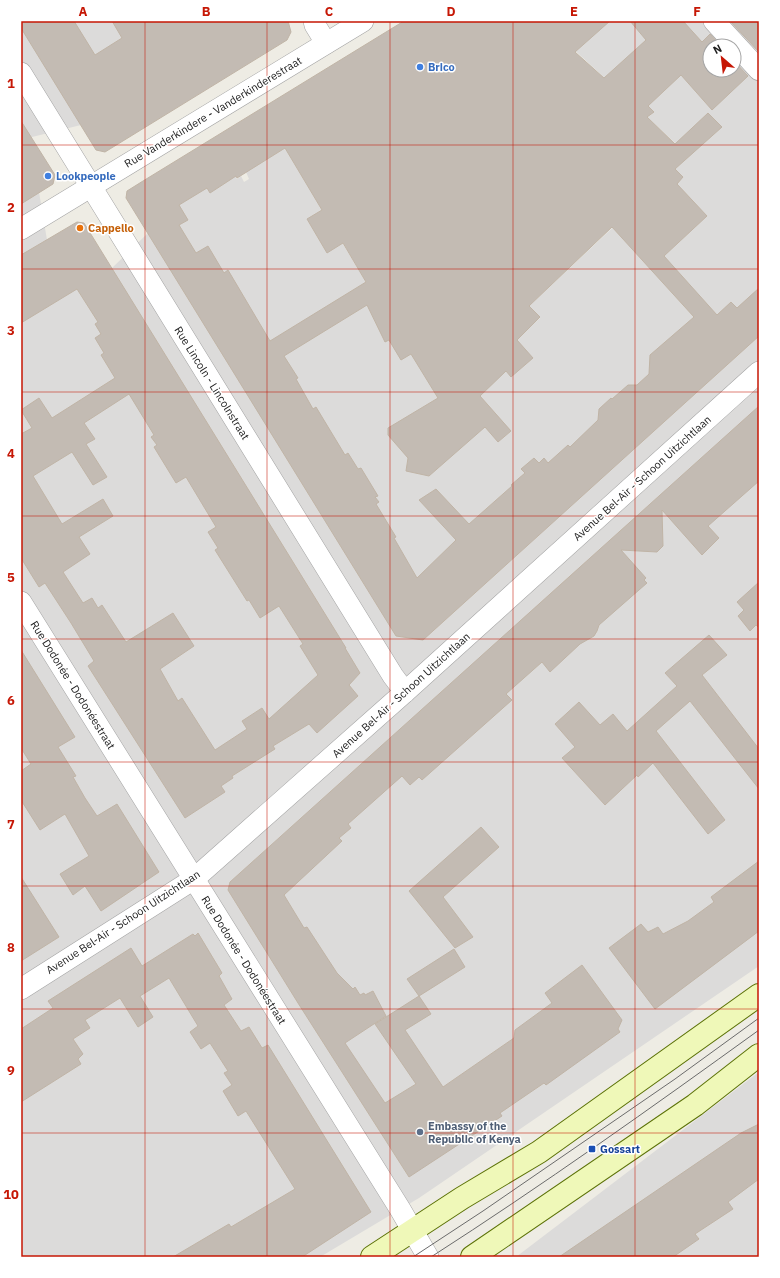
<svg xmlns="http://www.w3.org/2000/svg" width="780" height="1278" viewBox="0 0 780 1278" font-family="'IBM Plex Sans',sans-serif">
<rect width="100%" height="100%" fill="#eeece4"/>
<!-- residential -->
<g fill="#dcdbda" fill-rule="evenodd">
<polygon points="21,21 112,21 124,40 88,121 81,125 32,137 21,144"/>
<path d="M 543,21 L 759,21 L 759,966 L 419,1198 L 320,1257 L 21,1257 L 21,162 L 39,192 L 47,240 L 77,289 L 112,268 L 148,233 L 159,226 L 152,214 L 207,188 L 210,193 L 230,166 L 237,179 L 241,176 L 244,182 L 249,179 L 246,172 L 285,148 L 366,282 L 524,332 L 540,318 L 529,306 L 689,156 ZM 710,46 L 734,46 L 734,70 L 710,70 Z"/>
<polygon points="759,1072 759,1257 516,1257"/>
</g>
<!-- building -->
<g fill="#c3bbb3" stroke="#c0b4a6" fill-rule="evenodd">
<polygon points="21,21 74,21 95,55 122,38 112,21 288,21 291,32 287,40 105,152 96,150 21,28"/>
<path d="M 404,21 L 610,21 L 575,52 L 604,78 L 646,40 L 630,21 L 683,21 L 702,42 L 710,34 L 721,46 L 710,46 L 710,70 L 734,70 L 734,61 L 748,76 L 712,110 L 681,75 L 648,106 L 654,112 L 647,117 L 675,144 L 708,113 L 722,127 L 675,169 L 683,177 L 677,184 L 707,216 L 664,256 L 717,315 L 731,302 L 737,308 L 759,288 L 759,336 L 423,640 L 396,636 L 126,198 L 127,191 L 143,181 ZM 285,148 L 322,210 L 307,219 L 327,253 L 343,243 L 366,282 L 270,341 L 228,270 L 224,273 L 208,246 L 196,253 L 179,225 L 188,220 L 179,205 L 207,188 L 210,193 L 236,176 L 237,178 ZM 612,227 L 694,317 L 650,355 L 649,374 L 637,385 L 628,385 L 612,399 L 611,398 L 599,409 L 598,420 L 570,447 L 568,445 L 548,463 L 544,458 L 539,463 L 534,458 L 521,469 L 525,473 L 511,485 L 512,486 L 469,524 L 436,489 L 419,500 L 456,540 L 417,578 L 394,538 L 396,537 L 376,504 L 379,502 L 375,497 L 378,496 L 361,468 L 358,469 L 348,453 L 345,455 L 316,407 L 313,409 L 296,379 L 298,378 L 284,356 L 367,305 L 385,342 L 389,340 L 401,360 L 411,354 L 438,398 L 388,428 L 388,435 L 408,458 L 406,471 L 429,476 L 485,427 L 498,442 L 511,431 L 480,396 L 506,371 L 511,377 L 533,358 L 517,340 L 540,317 L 529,306 Z"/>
<polygon points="730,21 759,21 759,52"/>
<polygon points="21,121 55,175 53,184 21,204"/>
<path d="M 77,222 L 84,223 L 346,648 L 345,648 L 360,673 L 349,685 L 358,696 L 317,733 L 309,724 L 273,746 L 275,749 L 232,776 L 233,778 L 221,786 L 225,792 L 185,818 L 88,666 L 94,661 L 71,623 L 45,583 L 39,587 L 21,558 L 21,434 L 32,428 L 21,410 L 39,398 L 52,418 L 115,378 L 101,355 L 104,353 L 95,338 L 101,334 L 95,324 L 98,322 L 77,289 L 21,323 L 21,255 ZM 129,394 L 154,435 L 151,437 L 157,445 L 154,447 L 176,483 L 186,477 L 216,527 L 208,532 L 218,548 L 215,550 L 247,601 L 249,600 L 260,618 L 279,606 L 303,644 L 300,646 L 318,675 L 269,719 L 262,708 L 242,721 L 247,729 L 215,750 L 182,698 L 178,701 L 160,669 L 194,646 L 173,613 L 126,642 L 102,605 L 98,608 L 92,598 L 83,603 L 63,572 L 90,554 L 79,537 L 113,516 L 103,499 L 62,524 L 33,476 L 72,452 L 93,485 L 107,477 L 86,444 L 95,439 L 84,423 Z"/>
<polygon points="759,406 759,481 708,526 719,538 702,555 662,510 663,546 657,552 621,550 646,578 644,580 647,583 599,625 597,631 594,636 580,644 550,672 542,662 506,694 512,700 422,780 419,777 410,785 402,776 348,824 351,828 339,838 342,841 284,895 304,928 307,927 337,973 353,989 355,987 360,995 364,993 365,995 373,991 386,1016 345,1043 385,1103 416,1084 375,1024 419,996 431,1014 405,1030 443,1087 514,1038 515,1030 552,1003 545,993 582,965 622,1020 618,1029 620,1032 546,1085 544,1083 500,1113 502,1116 409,1177 298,1003 228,890 230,882"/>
<polygon points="759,582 759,628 756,625 750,631 738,616 744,610 737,602"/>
<polygon points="709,635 727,655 702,675 759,749 759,789 690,701 656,731 725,820 708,834 653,763 638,777 637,775 605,805 562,758 575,747 555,724 579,702 600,725 613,714 627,731 677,686 665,673"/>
<polygon points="21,650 75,737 58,747 76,776 73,777 85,798 97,816 117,804 159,872 101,911 85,886 73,895 60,874 89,856 65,814 40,830 21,800 21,771 31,764 21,748"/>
<polygon points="481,827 499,847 443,897 473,937 455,948 409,891"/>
<polygon points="759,861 759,931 655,1009 609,948 641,924 648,932 658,927 663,934 688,921 714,902 711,897"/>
<polygon points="21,877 59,937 21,961"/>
<polygon points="198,933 222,973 219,976 232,999 224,1005 241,1031 249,1027 262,1048 268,1045 371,1212 302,1257 173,1257 229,1224 231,1227 295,1189 246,1111 238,1116 223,1091 232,1085 224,1073 228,1071 210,1043 201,1049 190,1032 198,1026 169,978 140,996 153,1017 138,1027 120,998 85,1020 90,1028 73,1039 83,1054 78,1059 81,1064 21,1102 21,1029 53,1008 48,1001 131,948 142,966 193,934 195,936"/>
<polygon points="454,949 465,967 419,996 407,979"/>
<polygon points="759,1124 759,1179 728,1202 733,1209 695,1234 699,1239 673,1257 559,1257 741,1133"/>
</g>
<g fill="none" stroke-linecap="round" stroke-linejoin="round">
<!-- street casing -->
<g stroke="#a4a4a4" stroke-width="22">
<g id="street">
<polyline points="314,21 315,25 326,43"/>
<polyline points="714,21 759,70"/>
<polyline points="21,73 393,676 405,692"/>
<polyline points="21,229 363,21"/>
<polyline points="21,602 400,1209 428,1257"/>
<polyline points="21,989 194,879 405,692 759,372"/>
</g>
</g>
<!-- secondary casing -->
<g stroke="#5c7207" stroke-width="24">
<g id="secondary">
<polyline points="372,1257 462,1198 539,1152 759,995"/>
<polyline points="472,1257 695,1105 759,1055"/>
</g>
</g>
<!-- street -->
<use href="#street" stroke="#fff" stroke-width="21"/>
<!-- secondary -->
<use href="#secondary" stroke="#eff8b8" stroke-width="22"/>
<!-- tram -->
<g stroke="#6b6b6b" stroke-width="1">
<polyline points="413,1257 483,1211 675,1079 759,1018"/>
<path d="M 431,1257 C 543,1185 651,1108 759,1030"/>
</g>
</g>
<!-- grid -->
<path fill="none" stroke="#c61705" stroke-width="1" stroke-opacity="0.55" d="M 145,21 L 145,1257M 267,21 L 267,1257M 390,21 L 390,1257M 513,21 L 513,1257M 635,21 L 635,1257M 21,145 L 759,145M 21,269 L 759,269M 21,392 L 759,392M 21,516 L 759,516M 21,639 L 759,639M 21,762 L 759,762M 21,886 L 759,886M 21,1009 L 759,1009M 21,1133 L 759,1133"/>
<!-- markers -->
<g fill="#3f7fe0" stroke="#fff" stroke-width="1.5">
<circle cx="420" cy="67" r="4"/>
<circle cx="48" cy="176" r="4"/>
</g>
<circle fill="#e8710a" stroke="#fff" stroke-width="1.5" cx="80" cy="228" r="4"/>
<circle fill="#5c6f8a" stroke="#fff" stroke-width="1.5" cx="420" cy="1132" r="4"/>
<rect fill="#1a4fb4" stroke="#fff" stroke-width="1.5" x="588" y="1145" width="8" height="8" rx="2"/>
<g text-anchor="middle" stroke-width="3" stroke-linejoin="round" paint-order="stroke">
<!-- shop labels -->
<g font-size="11" font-weight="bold" fill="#366cbe" stroke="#fff" text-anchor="start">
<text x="428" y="71">Brico</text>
<text x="56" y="180">Lookpeople</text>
</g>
<!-- street labels -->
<g font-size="11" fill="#1d1d1d" stroke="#fff">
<text transform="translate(213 112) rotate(-31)" y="4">Rue Vanderkindere - Vanderkinderestraat</text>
<text transform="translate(212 383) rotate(58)" y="4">Rue Lincoln - Lincolnstraat</text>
<text transform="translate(642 478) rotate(-42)" y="4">Avenue Bel-Air - Schoon Uitzichtlaan</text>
<text transform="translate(73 685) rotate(58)" y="4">Rue Dodonée - Dodonéestraat</text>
<text transform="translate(401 695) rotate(-42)" y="4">Avenue Bel-Air - Schoon Uitzichtlaan</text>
<text transform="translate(123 922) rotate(-33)" y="4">Avenue Bel-Air - Schoon Uitzichtlaan</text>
<text transform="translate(244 960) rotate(58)" y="4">Rue Dodonée - Dodonéestraat</text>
</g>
<!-- food labels -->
<g font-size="11" font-weight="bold" fill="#c56008" stroke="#fff" text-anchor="start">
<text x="88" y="232">Cappello</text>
</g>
<!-- service labels -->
<g font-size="11" font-weight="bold" fill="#4e5e75" stroke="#fff" text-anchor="start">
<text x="428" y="1130">Embassy of the<tspan x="428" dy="13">Republic of Kenya</tspan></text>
</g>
<!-- transit labels -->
<g font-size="11" font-weight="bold" fill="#164399" stroke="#fff" text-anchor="start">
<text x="600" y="1153">Gossart</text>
</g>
</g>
<!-- border -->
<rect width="780" height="1278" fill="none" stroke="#ffffff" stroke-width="44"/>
<!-- north arrow -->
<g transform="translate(722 58) rotate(332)"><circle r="19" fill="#ffffff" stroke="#a5a5a5"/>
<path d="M0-3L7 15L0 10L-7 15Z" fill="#c61705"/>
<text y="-6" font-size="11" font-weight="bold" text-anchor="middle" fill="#1d1d1d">N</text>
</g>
<rect x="22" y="22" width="736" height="1234" fill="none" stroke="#c61705" stroke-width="1.5"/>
<g font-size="13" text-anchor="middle" font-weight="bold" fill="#c61705">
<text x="83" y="16">A</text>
<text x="206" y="16">B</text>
<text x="329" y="16">C</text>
<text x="451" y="16">D</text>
<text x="574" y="16">E</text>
<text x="697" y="16">F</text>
<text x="11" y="88">1</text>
<text x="11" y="212">2</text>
<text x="11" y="335">3</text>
<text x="11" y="458">4</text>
<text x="11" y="582">5</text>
<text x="11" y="705">6</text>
<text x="11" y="829">7</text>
<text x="11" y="952">8</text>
<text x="11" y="1075">9</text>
<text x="11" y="1199">10</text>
</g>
</svg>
